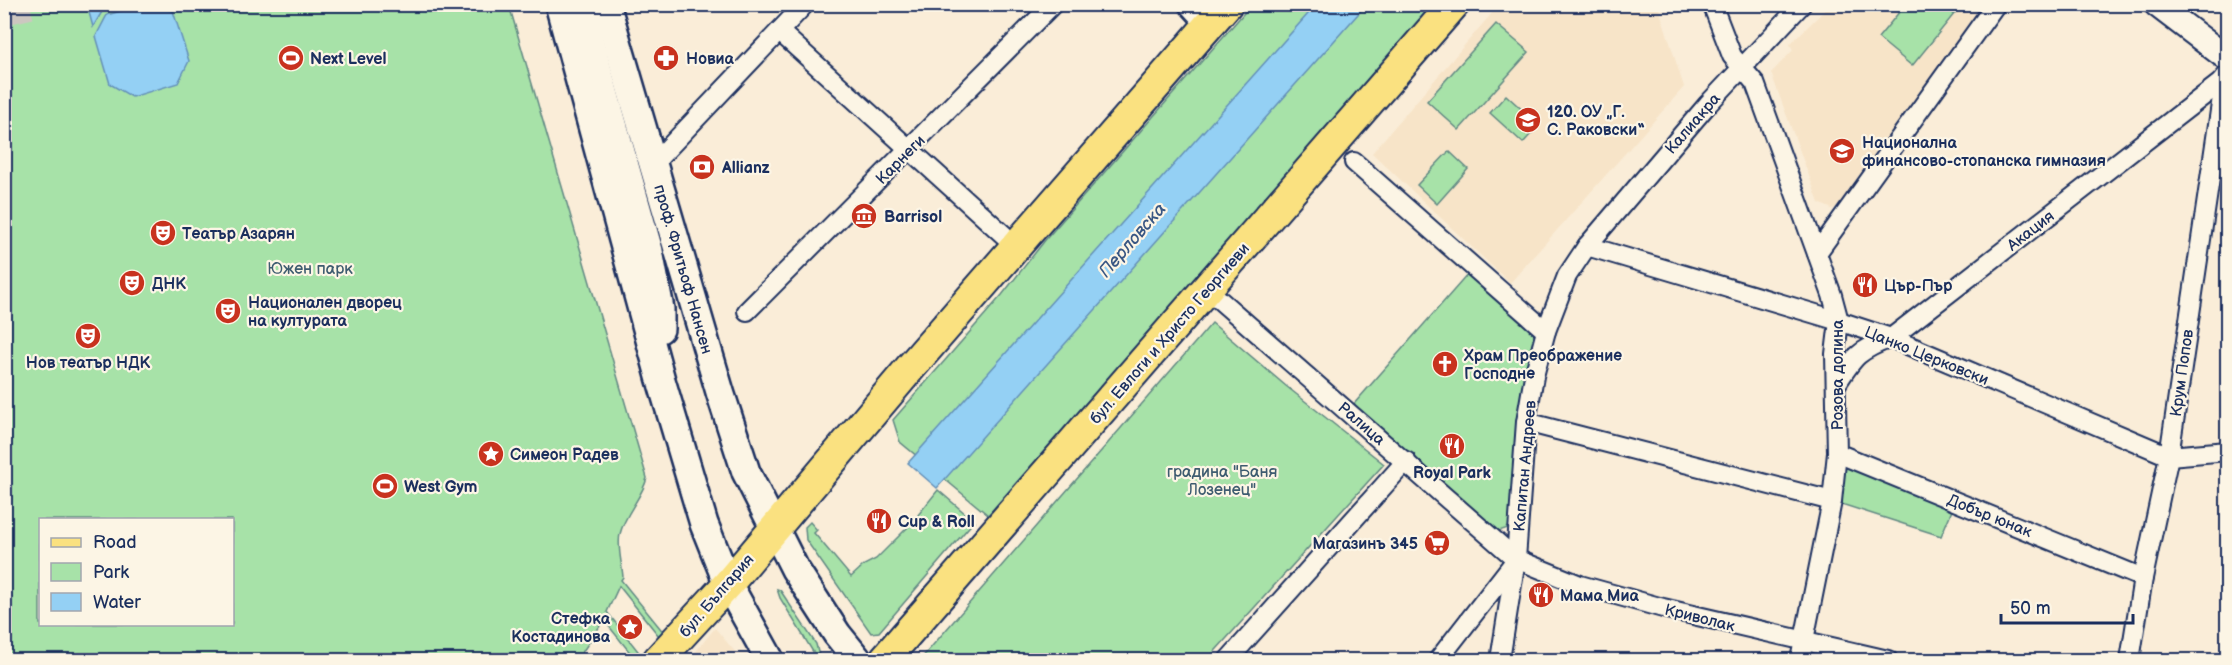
<svg xmlns="http://www.w3.org/2000/svg" width="2232" height="665" viewBox="0 0 2232 665" font-family="'Balsamiq Sans',sans-serif">
<rect width="100%" height="100%" fill="#faedd8"/>
<filter id="ink" filterUnits="userSpaceOnUse"><feTurbulence type="fractalNoise" baseFrequency=".0167" numOctaves="2"/><feDisplacementMap in="SourceGraphic" scale="12" xChannelSelector="R" yChannelSelector="G"/><feConvolveMatrix kernelMatrix="1 2 1 2 8 2 1 2 1" color-interpolation-filters="sRGB"/></filter>
<g filter="url(#ink)">
<!-- built -->
<g fill="#f7e4c8">
<polygon points="1499,5 1658,5 1684,87 1510,283 1372,153"/>
<polygon points="1830,5 1986,5 1839,207 1832,209 1819,203 1771,73 1793,50 1790,44"/>
<polygon points="715,628 742,660 689,660"/>
</g>
<!-- green -->
<g fill="#a7e2a8" stroke="#618883" stroke-width="1.5" fill-rule="evenodd">
<path d="M 4,5 L 509,5 L 647,478 C 642,498 625,513 620,534 C 617,546 622,564 623,577 L 621,580 L 686,660 L 678,660 L 619,586 L 607,612 L 645,660 L 636,660 L 604,620 L 577,660 L 5,660 ZM 40,520 L 232,520 L 232,624 L 40,624 Z"/>
<polygon points="1251,5 1436,5 988,515 900,442 893,420 1002,295 1046,239"/>
<polygon points="1905,5 1955,5 1959,8 1912,66 1878,38"/>
<polygon points="1496,24 1529,52 1459,130 1427,101"/>
<polygon points="1506,95 1539,125 1523,143 1490,113"/>
<polygon points="1449,151 1468,169 1437,204 1417,185"/>
<polygon points="1468,274 1538,337 1511,527 1496,532 1353,405"/>
<polygon points="1212,323 1286,386 1384,464 1207,660 920,660"/>
<polygon points="1837,453 1956,501 1941,536 1832,501"/>
<polygon points="938,490 974,521 879,632 871,633 806,540 805,527 810,522 817,530 814,533 851,577 864,565 876,559 910,525"/>
<polygon points="777,589 780,590 816,644 820,660 818,660 780,598"/>
</g>
<!-- water -->
<g fill="#94d0f4" stroke="#6490b8" stroke-width="1.5">
<polygon points="87,5 87,4 119,5 103,10 93,27"/>
<polygon points="141,5 159,5 173,11 189,61 178,83 132,97 110,84 96,36 107,15"/>
<polygon points="1316,5 1366,5 937,488 908,463"/>
</g>
<g fill="none" stroke-linecap="round" stroke-linejoin="round">
<!-- primary-tunnel -->
<polyline stroke="#cdc7c0" stroke-width="30" stroke-dasharray="30 15" stroke-linecap="butt" points="4,10 30,4"/>
<!-- minor casing -->
<g stroke="#1b2f5e" stroke-width="22">
<g id="minor">
<polyline points="1187,4 1208,27"/>
<polyline points="1712,4 1732,56 1755,83 1832,295 1839,321 1835,354 1837,453 1832,501 1800,660"/>
<polyline points="780,32 1016,246"/>
<polyline points="1354,162 1546,331"/>
<polyline points="653,164 805,4"/>
<polyline points="1587,246 1839,321 1891,338 2169,456 2228,451"/>
<polyline points="1817,253 1996,4"/>
<polyline points="1207,289 1516,559 1580,585 1663,608 1888,660"/>
<polyline points="747,311 1053,4"/>
<path d="M 1836,385 C 1854,356 1859,350 1891,338 L 2220,83 L 2228,74"/>
<polyline points="1526,422 1832,501"/>
<polyline points="1837,453 2143,578"/>
<polyline points="1228,660 1406,461"/>
<polyline points="1438,660 1515,561"/>
<polyline points="1500,660 1516,559 1526,422 1534,376 1546,331 1567,276 1587,246 1708,104 1802,4"/>
<polyline points="2130,660 2143,578 2169,456 2222,97 2228,84"/>
</g>
</g>
<!-- tertiary casing -->
<g stroke="#1b2f5e" stroke-width="28">
<polyline id="tertiary" points="2156,4 2228,59"/>
</g>
<!-- secondary casing -->
<g stroke="#1b2f5e" stroke-width="32">
<g id="secondary">
<polyline points="559,4 661,380 704,524 728,584 770,660"/>
<polyline points="579,4 649,251 660,309 660,329"/>
<polyline points="606,4 720,392 746,472 795,569 837,634 858,660"/>
</g>
</g>
<!-- primary casing -->
<g stroke="#1b2f5e" stroke-width="34">
<g id="primary">
<polyline points="658,660 728,584 910,368 1227,4"/>
<polyline points="884,660 1454,4"/>
</g>
</g>
<!-- minor -->
<use href="#minor" stroke="#fcf5e5" stroke-width="18"/>
<!-- tertiary -->
<use href="#tertiary" stroke="#fcf5e5" stroke-width="24"/>
<!-- secondary -->
<use href="#secondary" stroke="#fcf5e5" stroke-width="27"/>
<!-- primary -->
<use href="#primary" stroke="#fae180" stroke-width="30"/>
</g>
</g>
<!-- icons -->
<defs>
<g id="stadium-disc" transform="scale(1.35)"><circle r="9.5" fill="#c8321e" stroke="#fcf5e5"/><path d="M0-5a6.5 5 0 1 0 0 10a6.5 5 0 1 0 0-10ZM-3.5-1.8h7v3.6h-7Z" fill="#fff"/></g>
<g id="pharmacy-disc" transform="scale(1.35)"><circle r="9.5" fill="#c8321e" stroke="#fcf5e5"/><path d="M-2-6h4v4h4v4h-4v4h-4v-4h-4v-4h4Z" fill="#fff"/></g>
<g id="school-disc" transform="scale(1.35)"><circle r="9.5" fill="#c8321e" stroke="#fcf5e5"/><path d="M0-5L7-2L0 1L-7-2ZM-4 1L0 2.5L4 1V4Q0 6-4 4Z" fill="#fff"/></g>
<g id="bank-disc" transform="scale(1.35)"><circle r="9.5" fill="#c8321e" stroke="#fcf5e5"/><path d="M-6-4H6V4H-6ZM0-2.3a2.3 2.3 0 1 0 0 4.6a2.3 2.3 0 1 0 0-4.6Z" fill="#fff"/></g>
<g id="museum-disc" transform="scale(1.35)"><circle r="9.5" fill="#c8321e" stroke="#fcf5e5"/><path d="M0-6L6-3V-2H-6V-3ZM-5-1h2V3h-2ZM-1-1h2V3h-2ZM3-1h2V3H3ZM-6 4H6V6H-6Z" fill="#fff"/></g>
<g id="theatre-disc" transform="scale(1.35)"><circle r="9.5" fill="#c8321e" stroke="#fcf5e5"/><path d="M-5-5.5Q0-4 5-5.5V0Q5 5 0 6Q-5 5-5 0ZM-3.3-2.5H-1v1.5H-3.3ZM1-2.5H3.3v1.5H1ZM-2.8 1Q0 5.5 2.8 1Z" fill="#fff"/></g>
<g id="restaurant-disc" transform="scale(1.35)"><circle r="9.5" fill="#c8321e" stroke="#fcf5e5"/><path d="M-5-6h1v4h1v-4h1v4h1v-4h1v5L-1.5 .5V6h-2V.5L-5-1ZM5-6V6H3V1.5H1.5Q1.5-4 5-6Z" fill="#fff"/></g>
<g id="church-disc" transform="scale(1.35)"><circle r="9.5" fill="#c8321e" stroke="#fcf5e5"/><path d="M-1.2-6h2.4v3.5h3.3v2.4h-3.3V6h-2.4V-.1h-3.3v-2.4h3.3Z" fill="#fff"/></g>
<g id="sight-disc" transform="scale(1.35)"><circle r="9.5" fill="#c8321e" stroke="#fcf5e5"/><path d="M0-6L1.8-2.2L6-1.7L2.9 1.2L3.7 5.4L0 3.3L-3.7 5.4L-2.9 1.2L-6-1.7L-1.8-2.2Z" fill="#fff"/></g>
<g id="supermarket-disc" transform="scale(1.35)"><circle r="9.5" fill="#c8321e" stroke="#fcf5e5"/><path d="M-6-5.5h2.5l.6 2H6L4.5 2H-2.5L-4.4-4H-6ZM-1.5 3.2a1.3 1.3 0 1 0 .1 0ZM3 3.2a1.3 1.3 0 1 0 .1 0Z" fill="#fff"/></g>
</defs>
<g fill-rule="evenodd">
<use href="#stadium-disc" x="291" y="58"/>
<use href="#pharmacy-disc" x="666" y="58"/>
<use href="#school-disc" x="1528" y="120"/>
<use href="#school-disc" x="1842" y="151"/>
<use href="#bank-disc" x="702" y="167"/>
<use href="#museum-disc" x="864" y="216"/>
<use href="#theatre-disc" x="163" y="233"/>
<use href="#theatre-disc" x="132" y="283"/>
<use href="#restaurant-disc" x="1865" y="285"/>
<use href="#theatre-disc" x="228" y="311"/>
<use href="#theatre-disc" x="88" y="336"/>
<use href="#church-disc" x="1445" y="364"/>
<use href="#restaurant-disc" x="1452" y="446"/>
<use href="#sight-disc" x="491" y="454"/>
<use href="#stadium-disc" x="385" y="486"/>
<use href="#restaurant-disc" x="879" y="521"/>
<use href="#supermarket-disc" x="1437" y="543"/>
<use href="#restaurant-disc" x="1541" y="595"/>
<use href="#sight-disc" x="630" y="627"/>
</g>
<g text-anchor="middle" stroke-width="4.5" stroke-linejoin="round" paint-order="stroke">
<!-- poi labels -->
<g font-size="16" font-weight="bold" fill="#1b2f5e" stroke="#fcf5e5" text-anchor="start">
<text x="310" y="64">Next Level</text>
<text x="686" y="64">Новиа</text>
<text x="1547" y="117">120. ОУ „Г.<tspan x="1547" dy="18">С. Раковски“</tspan></text>
<text x="1862" y="148">Национална<tspan x="1862" dy="18">финансово-стопанска гимназия</tspan></text>
<text x="722" y="173">Allianz</text>
<text x="884" y="222">Barrisol</text>
<text x="182" y="239">Театър Азарян</text>
<text x="152" y="289">ДНК</text>
<text x="1884" y="291">Цър-Пър</text>
<text x="248" y="308">Национален дворец<tspan x="248" dy="18">на културата</tspan></text>
<text x="1464" y="361">Храм Преображение<tspan x="1464" dy="18">Господне</tspan></text>
<text x="88" y="368" text-anchor="middle">Нов театър НДК</text>
<text x="510" y="460">Симеон Радев</text>
<text x="1452" y="478" text-anchor="middle">Royal Park</text>
<text x="404" y="492">West Gym</text>
<text x="898" y="527">Cup &amp; Roll</text>
<text x="1418" y="549" text-anchor="end">Магазинъ 345</text>
<text x="1560" y="601">Мама Миа</text>
<text x="610" y="624" text-anchor="end">Стефка<tspan x="610" dy="18">Костадинова</tspan></text>
</g>
<!-- street labels -->
<g font-size="16" fill="#1b2f5e" stroke="#fcf5e5">
<text transform="translate(1692 123) rotate(-49)" y="6">Калиакра</text>
<text transform="translate(900 159) rotate(-45)" y="6">Карнеги</text>
<text transform="translate(2030 230) rotate(-38)" y="6">Акация</text>
<text transform="translate(684 269) rotate(74)" y="6">проф. Фритьоф Нансен</text>
<text transform="translate(1169 333) rotate(-49)" y="6">бул. Евлоги и Христо Георгиеви</text>
<text transform="translate(1927 355) rotate(22)" y="6">Цанко Церковски</text>
<text transform="translate(2181 373) rotate(-82)" y="6">Крум Попов</text>
<text transform="translate(1837 375) rotate(-90)" y="6">Розова долина</text>
<text transform="translate(1362 423) rotate(41)" y="6">Ралица</text>
<text transform="translate(1524 466) rotate(-85)" y="6">Капитан Андреев</text>
<text transform="translate(1990 515) rotate(22)" y="6">Добър юнак</text>
<text transform="translate(716 595) rotate(-49)" y="6">бул. България</text>
<text transform="translate(1700 617) rotate(14)" y="6">Криволак</text>
</g>
<!-- park labels -->
<g font-size="16" fill="#3e5c70" stroke="#fcf5e5">
<text x="310" y="274">Южен парк</text>
<text x="1222" y="477">градина "Баня<tspan x="1222" dy="18">Лозенец"</tspan></text>
</g>
<!-- water labels -->
<g font-size="18" font-style="italic" fill="#395784" stroke="#fcf5e5">
<text transform="translate(1132 240) rotate(-49)" y="6">Перловска</text>
</g>
</g>
<!-- margin -->
<rect width="2232" height="665" fill="none" stroke="#fcf5e5" stroke-width="24"/>
<rect x="12" y="12" width="2208" height="641" fill="none" stroke="#1b2f5e" stroke-width="2" filter="url(#ink)"/>
<!-- legend -->
<rect x="39" y="518" width="195" height="108" fill="#fcf5e5" stroke="#a2a6af" stroke-width="1.5"/>
<rect x="51" y="538" width="30" height="9" fill="#fae180" stroke="#a2a6af" stroke-width="1.5"/>
<text x="93" y="548" font-size="18" fill="#1b2f5e">Road</text>
<rect x="51" y="563" width="30" height="18" fill="#a7e2a8" stroke="#a2a6af" stroke-width="1.5"/>
<text x="93" y="578" font-size="18" fill="#1b2f5e">Park</text>
<rect x="51" y="593" width="30" height="18" fill="#94d0f4" stroke="#a2a6af" stroke-width="1.5"/>
<text x="93" y="608" font-size="18" fill="#1b2f5e">Water</text>
<!-- scale -->
<path d="M2001 614v9h132v-9" fill="none" stroke="#1b2f5e" stroke-width="3"/>
<text x="2010" y="614" font-size="18" fill="#1b2f5e" stroke="#fcf5e5" stroke-width="4.5" paint-order="stroke">50 m</text>
</svg>
